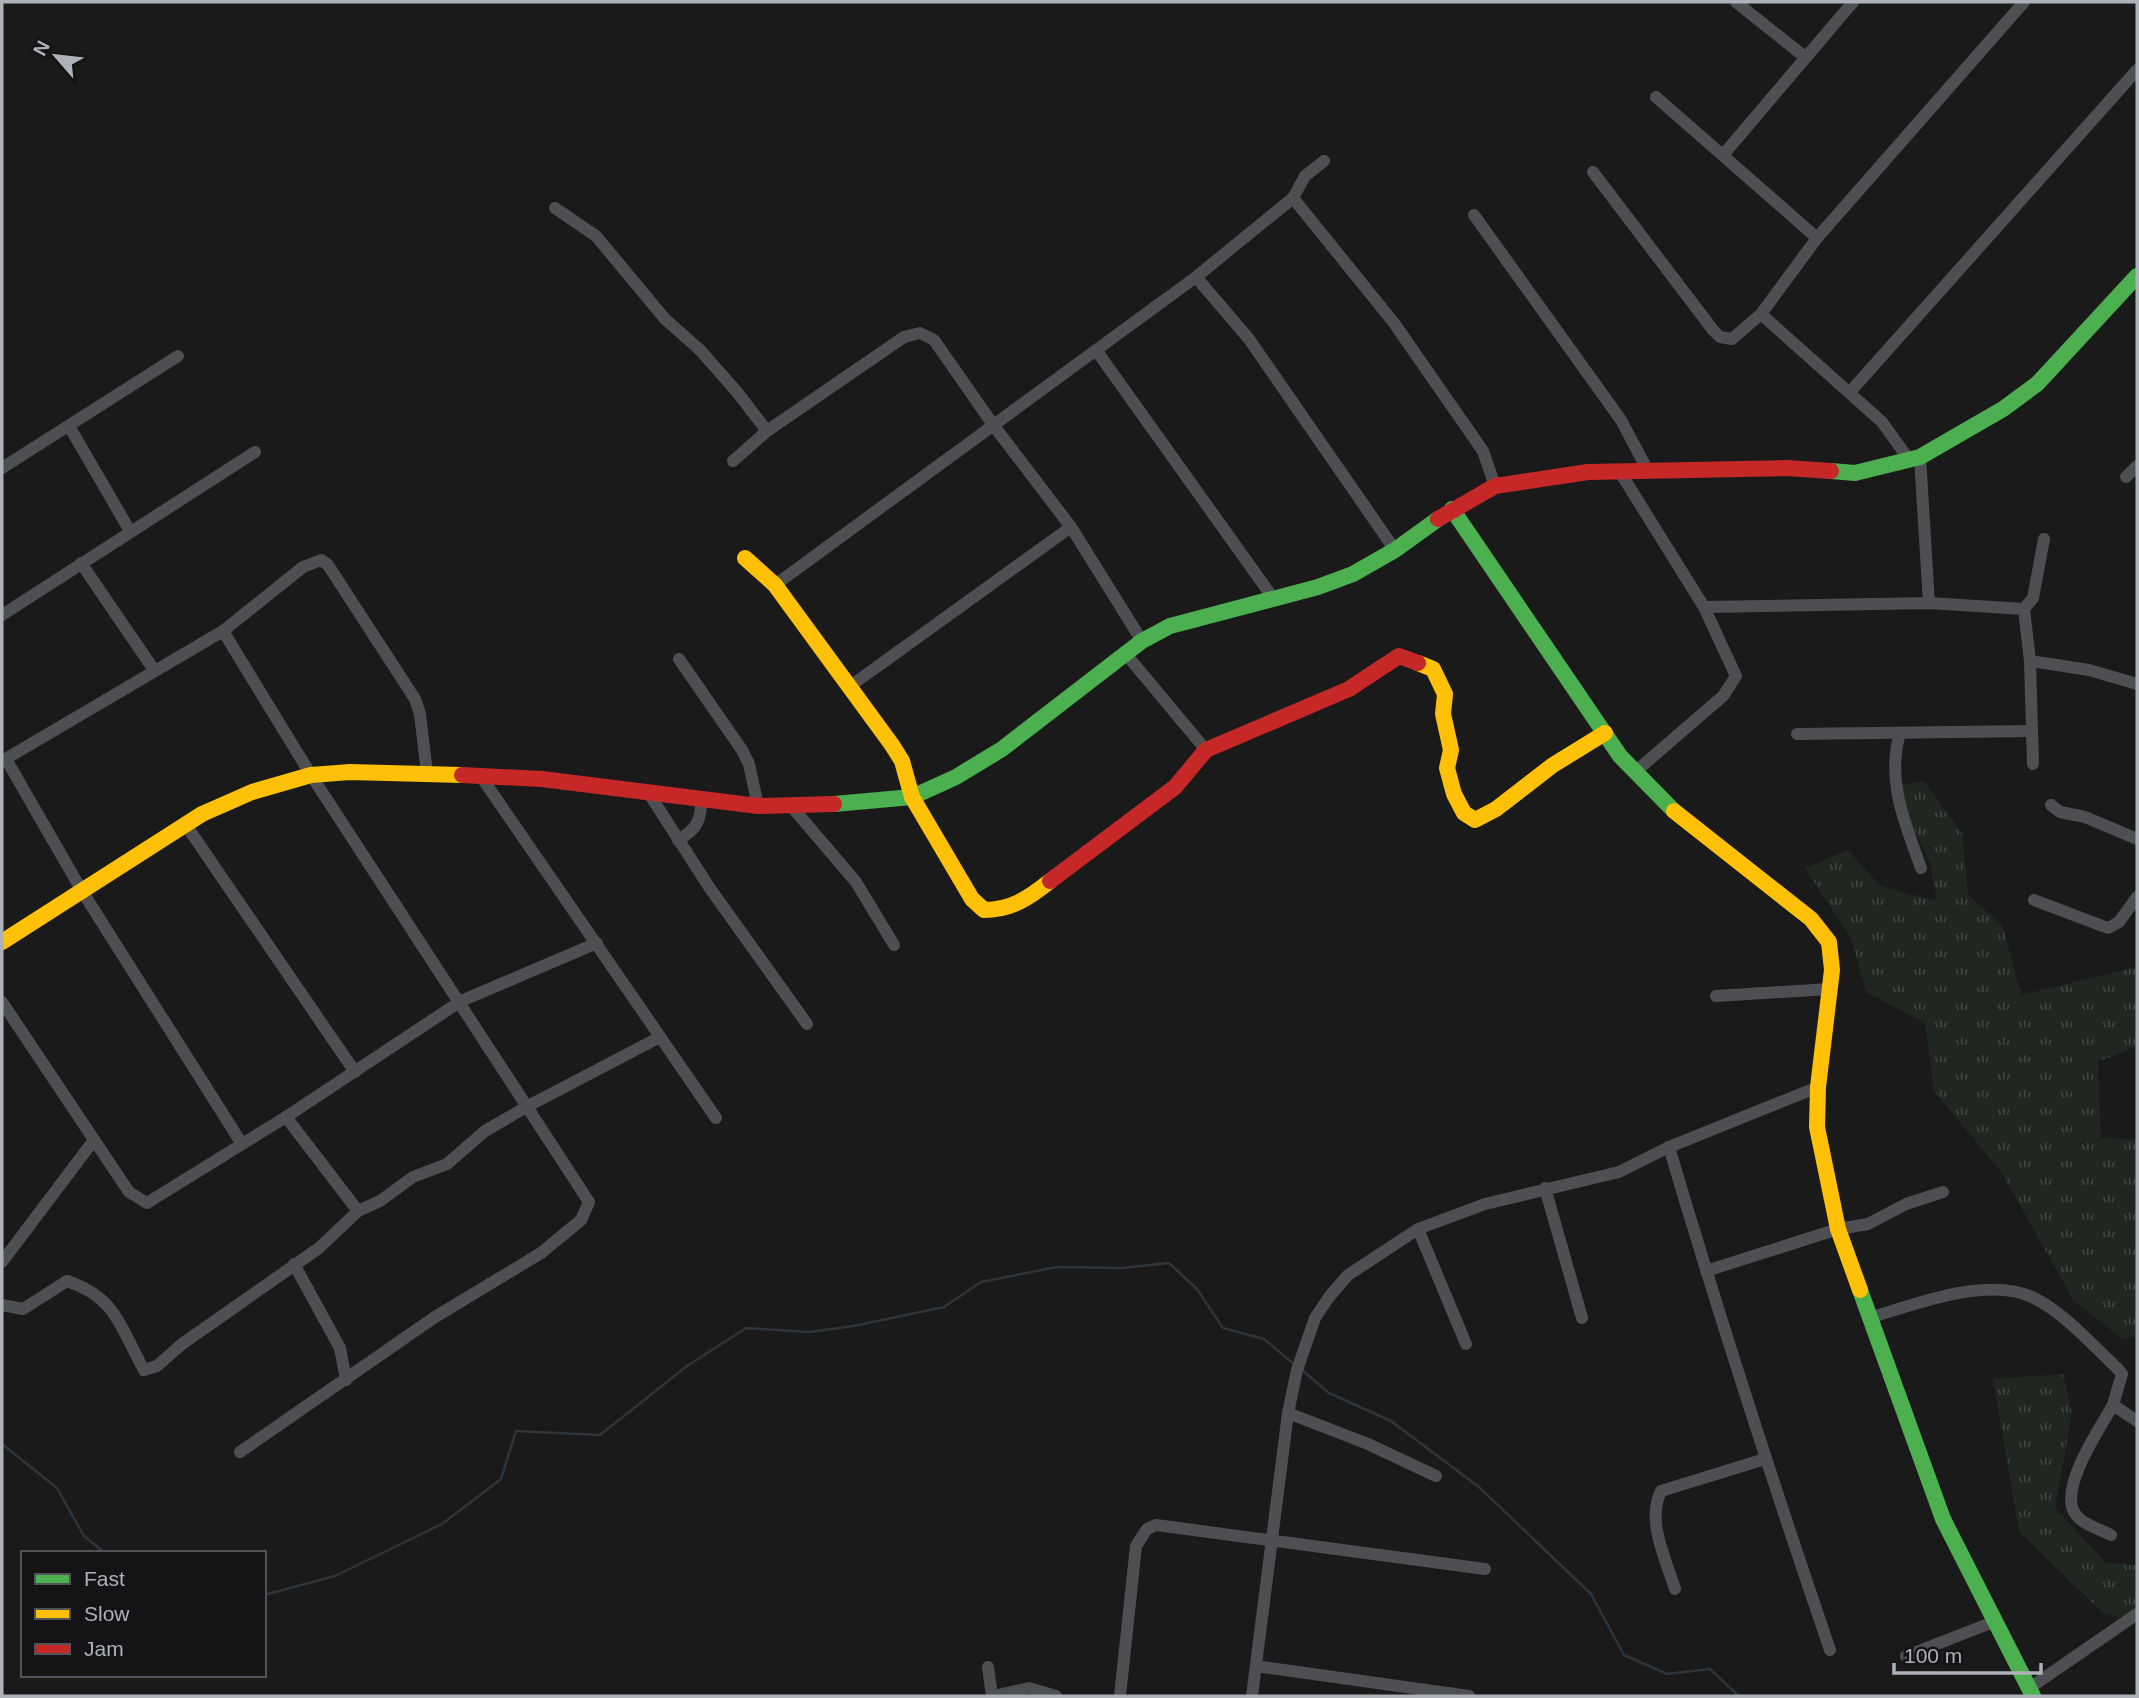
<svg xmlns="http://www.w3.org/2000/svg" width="2139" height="1698" viewBox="0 0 2139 1698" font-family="Helvetica,sans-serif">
<defs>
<pattern id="grass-tufts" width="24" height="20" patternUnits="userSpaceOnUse" patternTransform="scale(1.75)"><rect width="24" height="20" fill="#202721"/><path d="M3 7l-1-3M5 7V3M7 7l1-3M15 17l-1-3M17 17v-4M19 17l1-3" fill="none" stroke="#3e443f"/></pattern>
</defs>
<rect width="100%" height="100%" fill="#1a1a1a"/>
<!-- grass -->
<g fill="url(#grass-tufts)">
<polygon points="1924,781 1962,833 1968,895 2003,926 2021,995 2137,967 2137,1046 2098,1062 2101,1138 2137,1140 2137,1336 2123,1339 2074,1301 2002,1173 1934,1091 1925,1023 1866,992 1851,938 1805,868 1848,850 1880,886 1937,901 1930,863 1894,786"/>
<polygon points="2063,1374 2072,1413 2055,1508 2106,1563 2137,1565 2137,1621 2103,1613 2019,1531 1993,1379"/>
</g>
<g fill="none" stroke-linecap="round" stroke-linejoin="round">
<!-- stream -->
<g stroke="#2d353b" stroke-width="2.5">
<polyline points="1302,1370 1329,1393 1391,1421 1479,1487 1591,1594 1624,1655 1667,1674 1710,1669 1739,1696"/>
<polyline points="2,1444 57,1488 84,1536 105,1553"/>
<polyline points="264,1595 335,1576 442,1524 501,1479 516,1431 600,1435 687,1366 746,1328 809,1332 854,1326 944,1307 981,1282 1057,1267 1122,1268 1169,1263 1197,1289 1223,1328 1264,1339 1294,1364"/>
</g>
<!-- street -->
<g stroke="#4e4f53" stroke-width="12">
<polyline points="1736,2 1805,57"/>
<polyline points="1656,97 1817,238"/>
<polyline points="1723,155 1853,2"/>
<polyline points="1593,172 1713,330 1720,337 1732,339 1761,314 1817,238 2024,2"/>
<polyline points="1293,198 1394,323 1483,451 1495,486"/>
<polyline points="555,208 596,236 665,319 700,350 737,392 767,431"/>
<polyline points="1474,215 1621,420 1648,471"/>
<polyline points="1196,277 1249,339 1395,550"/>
<polyline points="1761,314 1882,422 1910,461"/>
<polyline points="1096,350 1273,598"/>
<polyline points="1850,392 2137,70"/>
<polyline points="69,426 130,531"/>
<polyline points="1920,457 1929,603"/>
<polyline points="733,461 767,431 904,337 920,333 934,340 994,426 1071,527"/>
<polyline points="2,468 178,356"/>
<polyline points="1620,472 1704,607 1736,676 1723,696 1635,772"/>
<polyline points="2126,477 2137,466"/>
<polyline points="81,563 154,670"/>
<polyline points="775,585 1196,277 1293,198 1305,176 1324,161"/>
<polyline points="1704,607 1929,603 2024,609"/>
<polyline points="2024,609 2030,661 2033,764"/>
<polyline points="2024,609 2033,598 2044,539"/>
<polyline points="2,615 255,452"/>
<polyline points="223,631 311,775 589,1202 581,1220 541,1253 435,1317 240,1452"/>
<polyline points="1125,653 1206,750"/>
<polyline points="679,659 742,750 749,764 758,806"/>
<polyline points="2030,661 2089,670 2137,684"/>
<polyline points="849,687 1071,527 1142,641"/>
<path d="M 1900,733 C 1886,781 1905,823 1921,868"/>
<polyline points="1797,734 2032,731"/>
<polyline points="6,759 82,891 242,1144"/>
<polyline points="2,761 223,631 303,567 321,560 328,565 415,699 420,714 427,773"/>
<polyline points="482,778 716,1118"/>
<polyline points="648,792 709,887 807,1024"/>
<polyline points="2051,805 2060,812 2085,817 2137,839"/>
<polyline points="792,807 856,882 894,945"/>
<polyline points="186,825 355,1072"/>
<path d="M 678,840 C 698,829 700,821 702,799"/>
<polyline points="2034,900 2108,928 2119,922 2137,897"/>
<polyline points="1716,996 1829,989"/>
<polyline points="2,1002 129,1192 147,1203 286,1117 461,1001 597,943"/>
<polyline points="286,1117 358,1211"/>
<path d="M 1669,1147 C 1719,1316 1773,1483 1830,1650"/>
<polyline points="1545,1188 1582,1318"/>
<polyline points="1418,1229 1466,1344"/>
<polyline points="2,1262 94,1140"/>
<polyline points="294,1264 340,1348 346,1380"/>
<polyline points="1706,1271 1838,1229 1868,1224 1906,1204 1943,1192"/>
<path d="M 2,1305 L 23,1309 L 67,1281 C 116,1297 120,1327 144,1370 L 157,1366 L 182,1344 L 319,1248 L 358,1211 L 380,1201 L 413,1177 L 447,1164 L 485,1131 L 528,1106 L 660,1037"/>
<path d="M 1869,1318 C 1913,1305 1987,1276 2032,1297 C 2064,1312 2092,1345 2118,1369 L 2122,1374 L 2113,1405 L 2137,1421"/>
<polyline points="1288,1413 1368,1444 1436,1476"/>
<path d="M 2111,1535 C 2099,1529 2081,1524 2074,1512 C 2060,1486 2100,1428 2113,1405"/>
<path d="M 1675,1589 C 1666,1559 1646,1521 1661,1491 L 1765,1459"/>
<polyline points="1906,1656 1996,1621"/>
<polyline points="1256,1666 1469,1696"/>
<polyline points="988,1667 992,1696"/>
<polyline points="2028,1689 2137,1614"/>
<polyline points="994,1696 1029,1688 1056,1696"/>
<polyline points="1120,1696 1136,1546 1147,1529 1156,1525 1485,1569"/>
<polyline points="1252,1696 1288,1413 1297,1370 1315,1318 1329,1297 1348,1275 1418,1229 1485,1204 1619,1172 1669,1147 1818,1087"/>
</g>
<!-- fast -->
<g stroke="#4caf50" stroke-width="16">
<polyline points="1831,471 1855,473 1920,457 2003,409 2037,384 2137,276"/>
<polyline points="1452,509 1620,756 1674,811"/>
<polyline points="834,804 912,797 956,777 1002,749 1142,641 1170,626 1318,587 1353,574 1395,550 1438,519"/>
<polyline points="1860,1290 1943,1519 2033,1696"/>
</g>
<!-- slow -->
<g stroke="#ffc107" stroke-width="16">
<path d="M 745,558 L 775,585 L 892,745 L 902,761 L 912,797 L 972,899 L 984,910 C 1011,910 1029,898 1050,881"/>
<polyline points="1418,663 1433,669 1445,694 1443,714 1451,750 1447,768 1454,794 1464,813 1475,820 1496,809 1553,765 1605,733"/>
<polyline points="1674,811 1811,919 1829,942 1832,970 1818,1087 1817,1127 1838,1229 1860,1290"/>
<polyline points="2,942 202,814 252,792 311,775 350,772 462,775"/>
</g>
<!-- jam -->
<g stroke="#c62828" stroke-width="16">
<polyline points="1438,519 1495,486 1588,472 1787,468 1831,471"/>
<polyline points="462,775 542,779 758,806 834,804"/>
<polyline points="1050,881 1175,787 1206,750 1349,689 1399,656 1418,663"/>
</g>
</g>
<!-- border -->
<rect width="2139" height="1698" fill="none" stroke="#acb1ba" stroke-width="7"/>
<!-- legend -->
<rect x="21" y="1551" width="245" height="126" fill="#141416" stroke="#515358" stroke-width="2"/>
<rect x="35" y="1574" width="35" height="10" fill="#4caf50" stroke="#515358" stroke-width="2"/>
<text x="84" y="1586" font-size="21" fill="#acb1ba">Fast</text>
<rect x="35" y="1609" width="35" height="10" fill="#ffc107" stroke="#515358" stroke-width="2"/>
<text x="84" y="1621" font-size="21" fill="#acb1ba">Slow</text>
<rect x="35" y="1644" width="35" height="10" fill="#c62828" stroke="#515358" stroke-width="2"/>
<text x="84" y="1656" font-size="21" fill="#acb1ba">Jam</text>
<!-- north arrow -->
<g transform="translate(56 56) rotate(298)" stroke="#141416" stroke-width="5" paint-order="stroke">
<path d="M0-5L12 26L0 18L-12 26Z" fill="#acb1ba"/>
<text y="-10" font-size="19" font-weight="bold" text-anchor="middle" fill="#acb1ba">N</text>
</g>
<!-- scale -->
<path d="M1894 1663v10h147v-10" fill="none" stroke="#acb1ba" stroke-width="3.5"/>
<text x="1904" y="1663" font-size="21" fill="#acb1ba" stroke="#141416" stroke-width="5" paint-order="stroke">100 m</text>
</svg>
